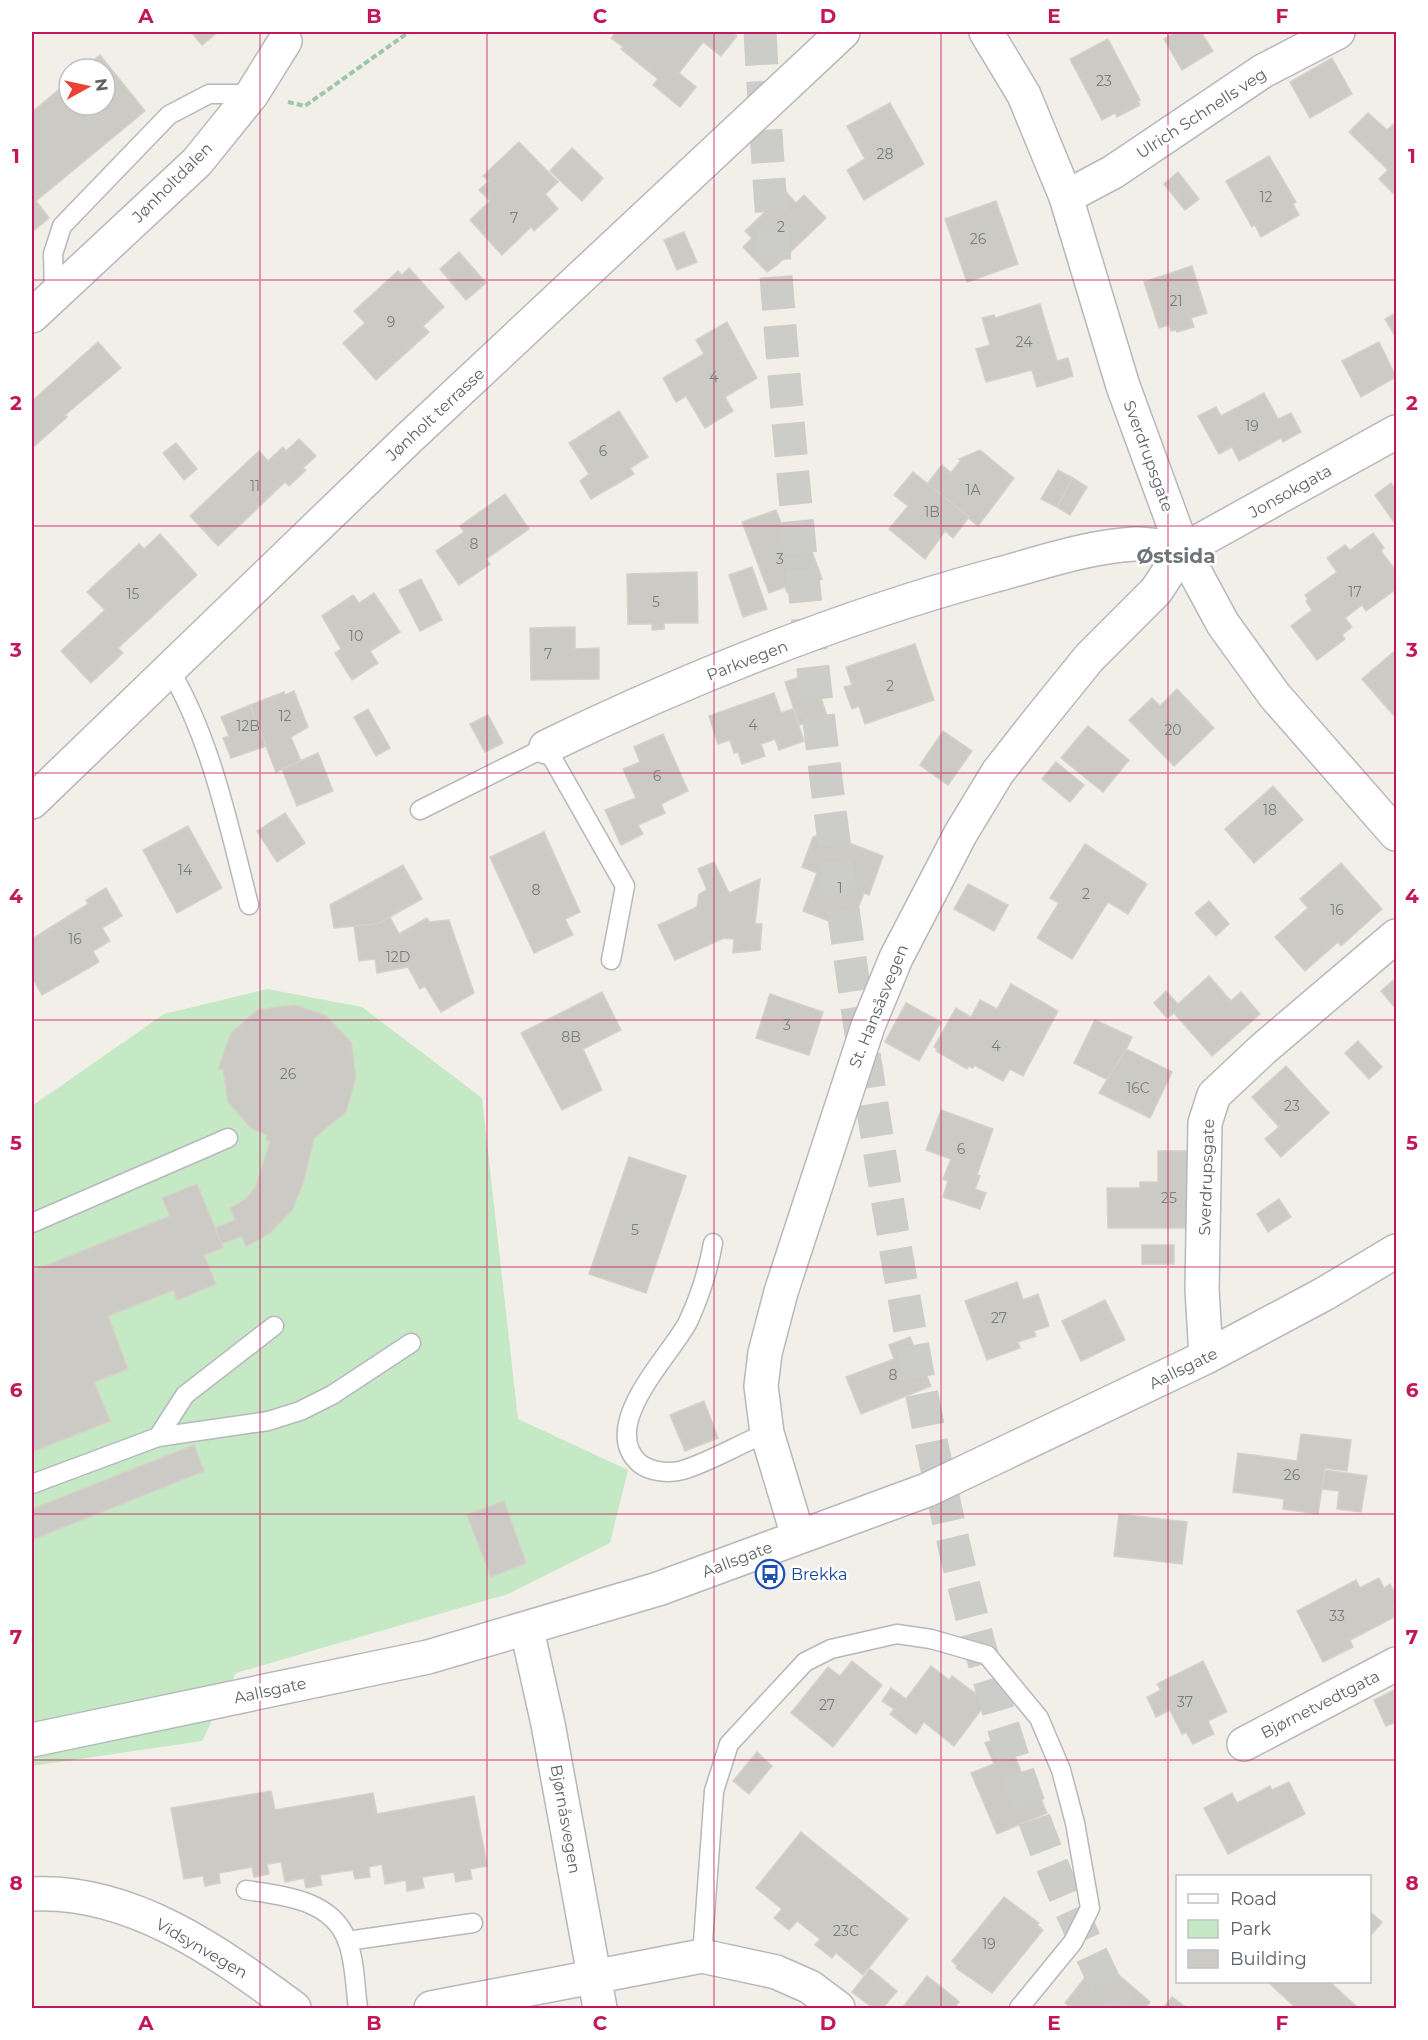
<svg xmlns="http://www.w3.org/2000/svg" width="1428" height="2040" viewBox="0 0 1428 2040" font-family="Montserrat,sans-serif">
<rect width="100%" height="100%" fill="#f1efe8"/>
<!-- green -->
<polygon fill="#c5e8c5" points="267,989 362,1007 482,1098 518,1419 628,1470 610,1543 508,1594 236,1673 202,1741 32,1766 32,1106 164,1014"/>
<!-- building -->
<g fill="#cccac5" stroke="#d6d1c6" stroke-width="1.5">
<polygon points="191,32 218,32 202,45"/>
<polygon points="616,32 731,32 737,36 721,56 703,42 679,73 696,87 680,107 653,85 658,79 621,49 623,47 611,38"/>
<polygon points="1176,32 1201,32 1213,51 1182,70 1164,39"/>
<polygon points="1108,39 1140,100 1138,101 1140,105 1117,117 1115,113 1102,120 1070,59"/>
<polygon points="100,55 145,111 36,201 49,218 32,232 32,112 69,81 69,105 105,105 105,69 83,69"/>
<polygon points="1332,58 1352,94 1310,118 1290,82"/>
<polygon points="890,103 924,164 864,200 847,170 865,159 847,126"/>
<polygon points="1368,113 1387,130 1396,122 1396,196 1379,179 1388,170 1349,132"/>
<polygon points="519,142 558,182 545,194 558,209 534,231 531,227 502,255 470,220 490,201 479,190 489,181 483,176"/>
<polygon points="572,148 603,178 582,201 550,171"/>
<polygon points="1269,156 1296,202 1293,204 1299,215 1261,237 1255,225 1252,227 1226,181"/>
<polygon points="1178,172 1199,199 1185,210 1164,184"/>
<polygon points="786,192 796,203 804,195 826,218 777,265 767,272 743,247 752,238 745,231"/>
<polygon points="996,201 1018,264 967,282 945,219"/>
<polygon points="684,232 697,262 677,270 664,240"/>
<polygon points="459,252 486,283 466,300 440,269"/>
<polygon points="1192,266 1207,313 1191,318 1194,327 1177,332 1176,330 1171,331 1169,325 1159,328 1144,282"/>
<polygon points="409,268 444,307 423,326 429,332 376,380 343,343 365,323 354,311 398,271 402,275"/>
<polygon points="1040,304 1057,361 1068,358 1073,376 1037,387 1032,370 986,382 976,349 990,345 982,318 994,315 995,318"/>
<polygon points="1396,313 1396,338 1385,319"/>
<polygon points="727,322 757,378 725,397 733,411 705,428 686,396 676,402 663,378 704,354 696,340"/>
<polygon points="98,342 121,368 65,415 67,417 32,448 32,401"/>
<polygon points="1379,342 1396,377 1361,397 1342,361"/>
<polygon points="1264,393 1278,419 1291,413 1301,432 1283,442 1281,438 1239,461 1232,447 1219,454 1198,416 1216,407 1221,416"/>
<polygon points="619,411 648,457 630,468 634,474 591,499 580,481 589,474 569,443"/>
<polygon points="299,439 316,456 303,468 306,470 289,486 285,482 218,546 190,516 259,451 268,461 283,447 286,451"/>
<polygon points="176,443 197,469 184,480 163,453"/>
<polygon points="980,450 1014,478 978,526 927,484 942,465 951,473 961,460 959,459"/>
<polygon points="1058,470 1073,478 1057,507 1041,499"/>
<polygon points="913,472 969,517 953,538 945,531 925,559 889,529 908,506 894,495"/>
<polygon points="1073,478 1087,487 1070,515 1057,507"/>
<polygon points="1391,483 1396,491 1396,525 1375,495"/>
<polygon points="505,494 529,529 486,559 490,564 459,585 436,551 464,532 460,526"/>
<polygon points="776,510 785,533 803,527 822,579 787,592 785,587 769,593 742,522"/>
<polygon points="1373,533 1384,548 1381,551 1396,571 1396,589 1366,611 1362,605 1345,618 1352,627 1342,635 1345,639 1317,660 1291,626 1312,610 1306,601 1308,599 1305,595 1337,572 1327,558 1345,545 1350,550"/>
<polygon points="160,534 197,575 118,648 123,653 91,683 61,651 105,610 87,592 139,544 144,549"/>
<polygon points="752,567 767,609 743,617 729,575"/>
<polygon points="697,572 698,623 664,623 664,629 652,630 652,624 628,624 627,574"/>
<polygon points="421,579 442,620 420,631 399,590"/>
<polygon points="374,593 400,632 370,651 378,663 352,680 335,653 341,649 322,616 353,595 359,603"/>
<polygon points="575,627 575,649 599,648 599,679 531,680 530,628"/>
<polygon points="915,644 934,700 865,724 859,706 852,709 844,687 852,685 846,667"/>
<polygon points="1396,650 1396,718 1362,679"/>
<polygon points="813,673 827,716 799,725 785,682"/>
<polygon points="1177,689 1214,728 1174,766 1129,720 1152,698 1160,706"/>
<polygon points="294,691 308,727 291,737 301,761 276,772 250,705 284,692 285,695"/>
<polygon points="774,693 781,713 793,709 804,741 779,750 775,739 761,744 765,756 742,764 738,752 734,753 730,740 718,744 709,716"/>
<polygon points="250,705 266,746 231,758 223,738 229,736 221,717"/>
<polygon points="368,709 390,748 376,756 354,717"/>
<polygon points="488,715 503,743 485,752 470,724"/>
<polygon points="1088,726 1129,760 1103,792 1061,758"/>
<polygon points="943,731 972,751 948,785 920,765"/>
<polygon points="663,734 688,791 661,804 665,813 638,825 643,834 621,845 605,810 636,798 623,769 640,762 634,747"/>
<polygon points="318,753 333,791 297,806 282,769"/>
<polygon points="1056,762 1084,785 1070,802 1042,779"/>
<polygon points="1273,786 1303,820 1254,863 1225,829"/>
<polygon points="285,813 305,843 277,862 257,831"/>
<polygon points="188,826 222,888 177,913 143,850"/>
<polygon points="544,832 580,912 565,919 573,935 534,953 490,857"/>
<polygon points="823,833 883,856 869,895 864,893 850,929 803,911 817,873 802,867 813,837"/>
<polygon points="1085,844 1147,884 1128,914 1108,902 1072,959 1037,938 1059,903 1050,898"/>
<polygon points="714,862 729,893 760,879 755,924 762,924 760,950 733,953 734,939 724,938 675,960 658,925 697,907 699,894 707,890 698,869"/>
<polygon points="1341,863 1382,909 1341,946 1338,942 1305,971 1275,937 1308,908 1300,899"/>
<polygon points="403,865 422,899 377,924 334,928 330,905"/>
<polygon points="968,884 1008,905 994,931 954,909"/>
<polygon points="106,888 122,916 102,928 110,941 93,951 99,962 42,995 32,977 32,939 88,904 86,900"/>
<polygon points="1209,901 1229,924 1216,936 1195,913"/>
<polygon points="390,917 399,934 427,918 429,922 449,920 474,993 441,1012 425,986 420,989 408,967 377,973 375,959 359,961 354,926 377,924"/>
<polygon points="1209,976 1231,1001 1241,992 1260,1014 1212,1056 1174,1013 1167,1018 1154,1003 1166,991 1178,1004"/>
<polygon points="1396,978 1396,1009 1381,991"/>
<polygon points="1011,984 1058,1011 1023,1076 1010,1069 1003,1081 974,1065 973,1068 968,1066 967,1069 936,1051 937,1049 934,1047 956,1008 971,1017 980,1000 997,1009"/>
<polygon points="602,992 621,1030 583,1049 602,1090 562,1110 521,1033"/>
<polygon points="770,994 823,1012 809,1055 756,1038"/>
<polygon points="906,1003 941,1022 919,1061 885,1042"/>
<polygon points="295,1005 325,1015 351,1042 356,1077 346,1112 314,1138 304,1181 292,1210 271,1232 246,1247 242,1236 221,1244 215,1228 235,1220 230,1208 246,1199 256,1186 270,1141 266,1140 267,1135 251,1128 228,1102 223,1070 218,1069 231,1033 257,1010"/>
<polygon points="1095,1020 1132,1037 1121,1060 1106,1079 1074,1063"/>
<polygon points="1358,1041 1382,1067 1369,1079 1345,1053"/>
<polygon points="1126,1049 1172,1072 1150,1118 1099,1093"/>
<polygon points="1286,1066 1329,1113 1281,1157 1265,1139 1279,1127 1252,1097"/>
<polygon points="941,1110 993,1129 977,1175 980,1176 975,1189 986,1193 980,1209 943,1197 948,1181 943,1179 951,1159 926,1150"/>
<polygon points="1158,1151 1191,1151 1191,1228 1108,1228 1107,1188 1140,1188 1140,1182 1158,1182"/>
<polygon points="629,1157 686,1176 646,1293 589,1274"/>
<polygon points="197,1184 223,1248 204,1255 216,1284 177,1300 174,1290 108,1316 128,1369 94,1382 110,1421 32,1452 32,1271 170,1216 162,1198"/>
<polygon points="1279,1199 1291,1217 1268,1232 1257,1214"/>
<rect x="1142" y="1245" width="32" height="19"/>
<polygon points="1017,1282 1023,1300 1038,1294 1049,1326 1034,1331 1036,1336 1018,1342 1020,1348 987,1360 965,1301"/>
<polygon points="1105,1300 1125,1340 1081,1361 1062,1321"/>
<polygon points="910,1337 931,1386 861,1414 846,1377 894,1359 889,1345"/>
<polygon points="704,1401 718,1438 685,1451 670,1415"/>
<polygon points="1301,1434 1351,1440 1347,1471 1325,1468 1318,1514 1283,1509 1284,1499 1233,1492 1238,1453 1297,1461"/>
<polygon points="194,1445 204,1471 32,1540 32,1509"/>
<polygon points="1325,1470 1367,1476 1361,1512 1337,1509 1339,1491 1322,1489"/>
<polygon points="504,1501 526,1563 491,1577 467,1515"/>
<polygon points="1119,1514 1187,1522 1182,1564 1114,1556"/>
<polygon points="1379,1578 1384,1588 1390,1584 1396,1595 1396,1604 1393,1606 1396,1616 1350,1640 1353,1647 1323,1662 1297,1611 1356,1580 1360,1588"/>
<polygon points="852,1661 882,1685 833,1747 791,1713 828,1667 840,1676"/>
<polygon points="1203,1661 1227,1712 1208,1721 1214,1734 1193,1744 1186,1732 1182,1734 1170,1710 1156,1717 1147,1697 1161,1690 1157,1684"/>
<polygon points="931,1666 949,1680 952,1676 987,1702 954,1746 924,1722 916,1734 890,1714 894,1709 882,1701 891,1688 906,1699"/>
<polygon points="1396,1689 1396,1722 1386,1726 1374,1700"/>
<polygon points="1006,1735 1023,1776 1030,1773 1047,1813 997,1834 971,1773 994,1764 985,1743"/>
<polygon points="757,1752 772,1766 749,1794 733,1781"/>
<polygon points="1289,1782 1305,1814 1228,1854 1204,1808 1232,1793 1237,1803 1270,1786 1272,1790"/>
<polygon points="271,1791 275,1810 373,1793 377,1814 474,1796 487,1866 470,1869 472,1879 456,1882 454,1872 422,1877 424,1888 407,1891 406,1880 385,1884 382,1864 369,1867 370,1877 355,1879 353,1870 320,1875 322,1885 306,1888 304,1878 285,1882 281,1862 267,1864 269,1874 254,1877 252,1867 219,1873 220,1883 205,1886 203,1876 184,1879 171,1808"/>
<polygon points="801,1832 908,1919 863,1975 836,1953 832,1958 815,1945 820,1939 797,1921 789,1930 774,1918 782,1909 756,1888"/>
<polygon points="1004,1897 1039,1923 1037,1925 1043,1930 992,1993 956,1968 957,1966 952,1961"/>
<polygon points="1370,1912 1382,1922 1370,1936"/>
<polygon points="1098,1961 1104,1966 1106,1964 1150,2002 1146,2008 1071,2008 1065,2003"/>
<polygon points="870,1969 897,1991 883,2008 873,2008 852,1992"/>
<polygon points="927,1976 956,1999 959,2002 954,2008 903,2007"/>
<polygon points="1268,1982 1330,1982 1358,2008 1296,2008"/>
<polygon points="1172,1997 1187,2008 1163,2008"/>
</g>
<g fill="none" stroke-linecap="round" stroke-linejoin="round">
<!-- primary-tunnel -->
<path stroke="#ccccc8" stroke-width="33" stroke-dasharray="33 16" stroke-linecap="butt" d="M 760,32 C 780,393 816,754 873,1111 C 911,1348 951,1587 1032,1813 C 1056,1880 1086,1944 1117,2008"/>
<!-- lane casing -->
<g stroke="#b5b8bc" stroke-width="21">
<g id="lane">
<polyline points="54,296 53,254 62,226 169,115 209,94 252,94"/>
<path d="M 169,669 C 210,735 230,830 249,905"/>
<polyline points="420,810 546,747 625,886 611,960"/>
<polyline points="32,1223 228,1138"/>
<path d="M 713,1243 C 708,1272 700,1296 688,1322 C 671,1355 598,1425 639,1463 C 650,1472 670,1474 683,1470 C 712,1461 739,1444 767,1433"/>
<polyline points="158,1437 185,1395 274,1326"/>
<polyline points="32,1484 158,1437 268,1421 300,1411 332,1395 411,1343"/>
<path d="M 246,1890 C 283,1896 331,1899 347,1940 C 355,1960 355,1987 358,2008"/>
<polyline points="347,1941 473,1923"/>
<polyline points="702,1956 714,1791 729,1744 805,1662 831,1649 897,1634 931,1639 987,1655 1039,1718 1061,1770 1075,1823 1090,1908 1073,1942 1019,2008"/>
</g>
</g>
<!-- street casing -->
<g stroke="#b5b8bc" stroke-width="36">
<g id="street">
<polyline points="986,32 1024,95 1066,197 1123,386 1183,550 1223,624 1275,696 1396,834"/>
<polyline points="1066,197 1113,172 1263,71 1338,32"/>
<polyline points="32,316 197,162 252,94 285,41"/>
<path d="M 546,747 C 689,678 838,618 992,576 C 1038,564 1085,547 1134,544 C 1149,543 1167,548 1183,550"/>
<polyline points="32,802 408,439 843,32"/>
<polyline points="1206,1357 1202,1289 1205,1123 1214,1095 1263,1049 1396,936"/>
<polyline points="798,1536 767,1433 761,1386 765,1353 781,1292 868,1026 896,958 961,833 998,772 1038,721 1089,658 1156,591 1183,550 1396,432"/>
<polyline points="527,1630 548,1724 600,2008"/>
<polyline points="32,1740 428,1657 658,1589 927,1490 1206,1357 1324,1294 1396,1251"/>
<polyline points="1244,1744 1396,1664"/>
<path d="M 32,1894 C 131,1889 218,1952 294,2008"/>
<polyline points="431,2008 702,1956 776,1972 810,1987 838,2008"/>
</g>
</g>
<!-- path -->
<polyline stroke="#9cc7a9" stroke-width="4" stroke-dasharray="6 3" stroke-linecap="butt" points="288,102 305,106 409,32"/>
<!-- lane -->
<use href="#lane" stroke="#fff" stroke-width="18"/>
<!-- street -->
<use href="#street" stroke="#fff" stroke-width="33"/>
</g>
<!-- grid -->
<path fill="none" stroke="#c2185b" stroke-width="1.5" stroke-opacity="0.55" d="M 260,32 L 260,2008M 487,32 L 487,2008M 714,32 L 714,2008M 941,32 L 941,2008M 1168,32 L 1168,2008M 32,280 L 1396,280M 32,526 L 1396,526M 32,773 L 1396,773M 32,1020 L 1396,1020M 32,1267 L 1396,1267M 32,1514 L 1396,1514M 32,1760 L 1396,1760"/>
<!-- icons -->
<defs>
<g id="bus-ring" transform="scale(1.5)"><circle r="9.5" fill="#fff" stroke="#1a4fb4" stroke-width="1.5"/><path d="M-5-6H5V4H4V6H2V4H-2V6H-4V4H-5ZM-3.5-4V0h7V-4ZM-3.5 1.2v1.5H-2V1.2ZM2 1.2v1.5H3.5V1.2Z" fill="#1a4fb4"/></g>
</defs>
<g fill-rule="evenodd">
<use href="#bus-ring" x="770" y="1574"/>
</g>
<g text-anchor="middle" stroke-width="5" stroke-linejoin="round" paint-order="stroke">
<!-- number labels -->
<g font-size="14" fill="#7a7d7f">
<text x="1104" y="86">23</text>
<text x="885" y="159">28</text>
<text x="1266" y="202">12</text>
<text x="514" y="223">7</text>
<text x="781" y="232">2</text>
<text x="978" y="244">26</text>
<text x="1176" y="306">21</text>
<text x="391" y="327">9</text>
<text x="1024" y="347">24</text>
<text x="714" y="382">4</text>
<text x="1252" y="431">19</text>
<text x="603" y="456">6</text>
<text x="255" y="491">11</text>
<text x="973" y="495">1A</text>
<text x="932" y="517">1B</text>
<text x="474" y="549">8</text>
<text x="780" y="564">3</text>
<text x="1355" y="597">17</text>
<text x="133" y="599">15</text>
<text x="656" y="607">5</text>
<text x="356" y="641">10</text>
<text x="548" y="659">7</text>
<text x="890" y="691">2</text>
<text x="285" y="721">12</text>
<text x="753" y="730">4</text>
<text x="248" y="731">12B</text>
<text x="1173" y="735">20</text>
<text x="657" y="781">6</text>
<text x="1270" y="815">18</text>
<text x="185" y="875">14</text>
<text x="840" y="893">1</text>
<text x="536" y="895">8</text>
<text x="1086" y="899">2</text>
<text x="1337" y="915">16</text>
<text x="75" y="944">16</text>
<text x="398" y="962">12D</text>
<text x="787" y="1030">3</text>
<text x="571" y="1042">8B</text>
<text x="996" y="1051">4</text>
<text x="288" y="1079">26</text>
<text x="1138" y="1093">16C</text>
<text x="1292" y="1111">23</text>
<text x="961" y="1154">6</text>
<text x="1169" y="1203">25</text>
<text x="635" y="1235">5</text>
<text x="999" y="1323">27</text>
<text x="893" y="1380">8</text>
<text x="1292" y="1480">26</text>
<text x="1337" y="1621">33</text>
<text x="1185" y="1707">37</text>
<text x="827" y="1710">27</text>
<text x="846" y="1936">23C</text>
<text x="989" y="1949">19</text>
</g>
<!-- street labels -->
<g font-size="16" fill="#5f6368" stroke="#fff">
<text transform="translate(1201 113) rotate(-33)" y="6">Ulrich Schnells veg</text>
<text transform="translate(172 182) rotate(-45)" y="6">Jønholtdalen</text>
<text transform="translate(435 414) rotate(-43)" y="6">Jønholt terrasse</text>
<text transform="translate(1149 456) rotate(70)" y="6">Sverdrupsgate</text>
<text transform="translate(1290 491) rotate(-29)" y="6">Jonsokgata</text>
<text transform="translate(747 660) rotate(-21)" y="6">Parkvegen</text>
<text transform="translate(878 1006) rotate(-68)" y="6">St. Hansåsvegen</text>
<text transform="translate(1206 1177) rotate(-88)" y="6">Sverdrupsgate</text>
<text transform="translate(1183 1368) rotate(-26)" y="6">Aallsgate</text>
<text transform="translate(737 1559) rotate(-21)" y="6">Aallsgate</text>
<text transform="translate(270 1690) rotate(-12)" y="6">Aallsgate</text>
<text transform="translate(1320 1704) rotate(-27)" y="6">Bjørnetvedtgata</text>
<text transform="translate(566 1819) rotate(80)" y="6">Bjørnåsvegen</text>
<text transform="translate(202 1948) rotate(30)" y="6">Vidsynvegen</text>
</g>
<!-- transit labels -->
<g font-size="16" fill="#164399" stroke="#fff" text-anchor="start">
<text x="791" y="1580">Brekka</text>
</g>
<!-- quarter labels -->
<g font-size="20" font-weight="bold" fill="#70757a" stroke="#fff">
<text x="1176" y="563">Østsida</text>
</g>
</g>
<!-- border -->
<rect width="1428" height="2040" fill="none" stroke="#ffffff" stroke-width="66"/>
<!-- legend -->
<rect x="1176" y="1875" width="195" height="108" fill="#ffffff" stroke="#bfc1c3" stroke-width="1.5"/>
<rect x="1188" y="1894" width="30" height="9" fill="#ffffff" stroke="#bfc1c3" stroke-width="1.5"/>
<text x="1230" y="1905" font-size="18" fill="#5f6368">Road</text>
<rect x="1188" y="1920" width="30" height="18" fill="#c5e8c5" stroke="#bfc1c3" stroke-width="1.5"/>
<text x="1230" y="1935" font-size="18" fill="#5f6368">Park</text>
<rect x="1188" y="1950" width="30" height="18" fill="#cccac5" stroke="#bfc1c3" stroke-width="1.5"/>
<text x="1230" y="1965" font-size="18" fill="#5f6368">Building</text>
<!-- north arrow -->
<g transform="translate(87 87) rotate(82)"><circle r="28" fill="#ffffff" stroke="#bfc1c3" stroke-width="1.5"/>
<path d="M0-4.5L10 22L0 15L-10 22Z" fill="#ea4335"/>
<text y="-9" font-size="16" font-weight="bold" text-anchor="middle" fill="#5f6368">N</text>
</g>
<rect x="33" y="33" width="1362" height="1974" fill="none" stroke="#c2185b" stroke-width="2"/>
<g font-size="20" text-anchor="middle" font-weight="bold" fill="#c2185b">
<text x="146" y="23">A</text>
<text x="374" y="23">B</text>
<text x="600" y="23">C</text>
<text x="828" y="23">D</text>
<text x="1054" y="23">E</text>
<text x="1282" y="23">F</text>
<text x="16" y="163">1</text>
<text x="1412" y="163">1</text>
<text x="16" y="410">2</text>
<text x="1412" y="410">2</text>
<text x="16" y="657">3</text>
<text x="1412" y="657">3</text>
<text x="16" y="903">4</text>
<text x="1412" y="903">4</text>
<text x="16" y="1150">5</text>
<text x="1412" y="1150">5</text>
<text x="16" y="1397">6</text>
<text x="1412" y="1397">6</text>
<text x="16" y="1644">7</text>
<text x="1412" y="1644">7</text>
<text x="16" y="1890">8</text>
<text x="1412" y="1890">8</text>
<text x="146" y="2030">A</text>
<text x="374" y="2030">B</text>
<text x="600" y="2030">C</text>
<text x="828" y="2030">D</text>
<text x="1054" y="2030">E</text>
<text x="1282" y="2030">F</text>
</g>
</svg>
